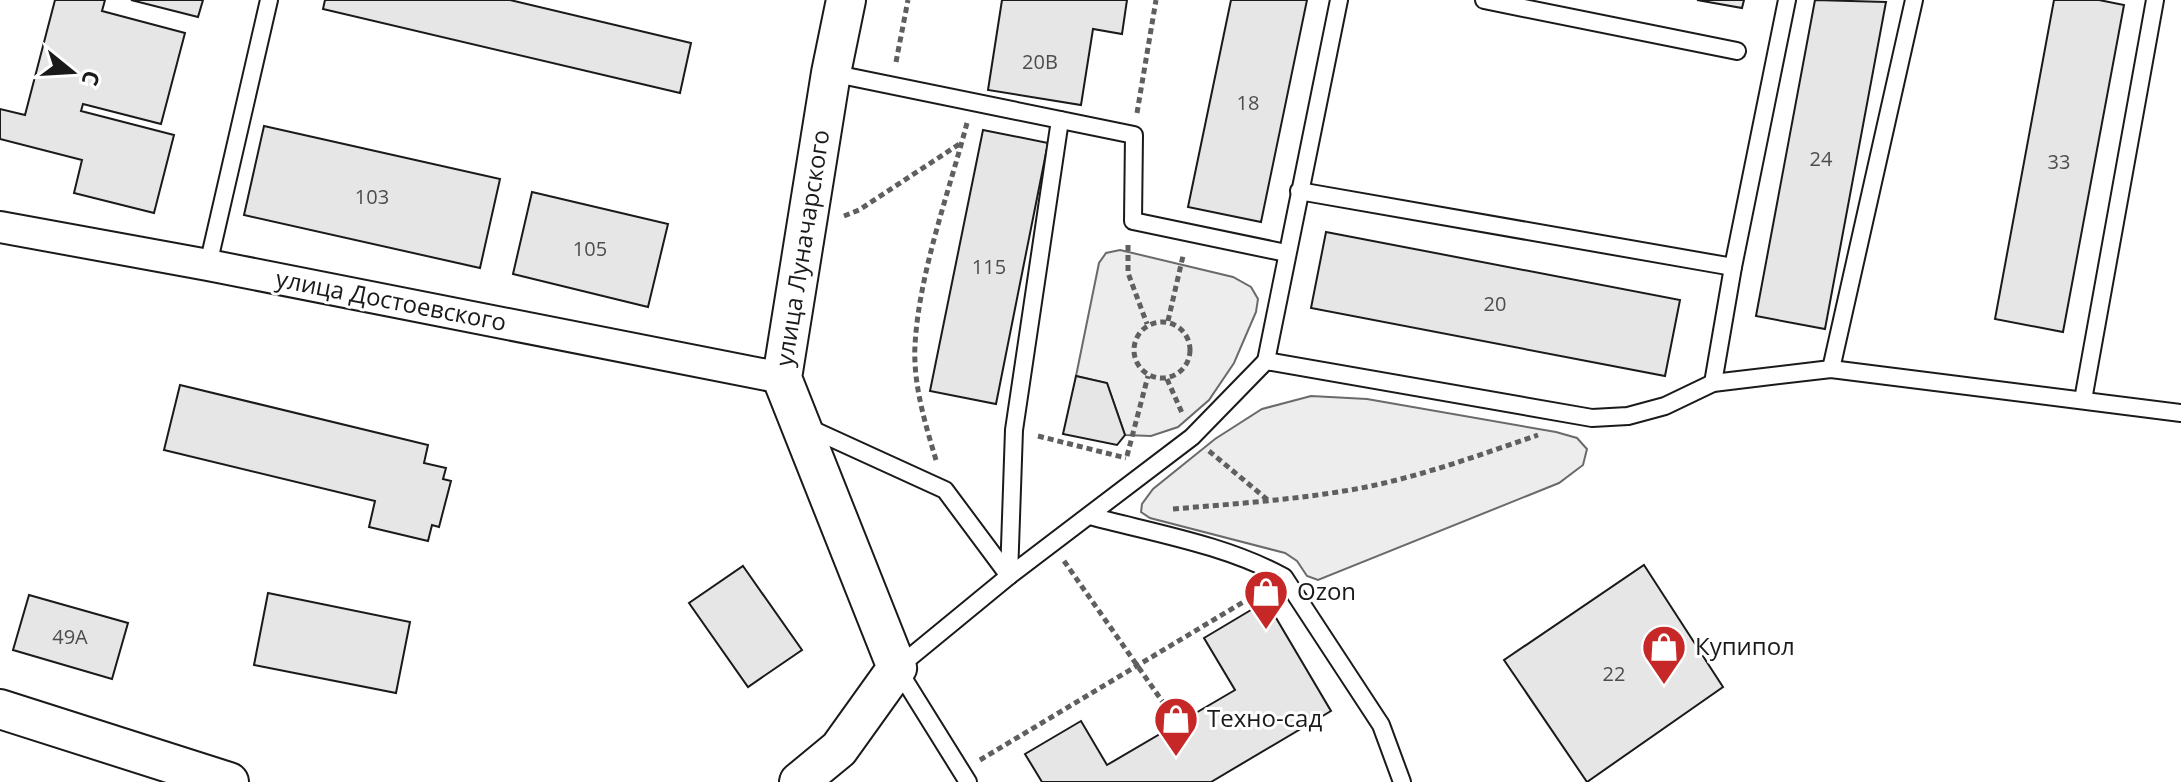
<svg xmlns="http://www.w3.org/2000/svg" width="2181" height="782" viewBox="0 0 2181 782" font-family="'Open Sans',sans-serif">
<rect width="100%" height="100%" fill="#fff"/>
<!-- built -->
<g fill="#ededed" stroke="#6a6a6a" stroke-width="2">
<polygon points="1120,250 1233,277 1251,287 1258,299 1256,312 1234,363 1209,400 1178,427 1151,436 1125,435 1107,383 1076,376 1099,263 1106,253"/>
<polygon points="1311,396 1367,399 1556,432 1577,438 1587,449 1583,465 1559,483 1318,580 1307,576 1297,561 1285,553 1150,518 1141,512 1142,504 1153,489 1215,439 1262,409"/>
</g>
<!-- building -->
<g fill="#e6e6e6" stroke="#1a1a1a" stroke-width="2">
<polygon points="55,0 105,0 102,11 185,33 161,124 83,104 81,111 174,135 154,213 74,193 82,160 0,139 0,109 25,115"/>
<polygon points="131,0 203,0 198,17"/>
<polygon points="325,0 510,0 691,43 680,93 323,9"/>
<polygon points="1002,0 1127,0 1122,34 1093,29 1081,105 988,90"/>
<polygon points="1231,0 1307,0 1261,222 1188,207"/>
<polygon points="1697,0 1744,0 1742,8"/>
<polygon points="1815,0 1886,2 1825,329 1756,316"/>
<polygon points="2054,0 2099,0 2124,5 2063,332 1995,319"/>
<polygon points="264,126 500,179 480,268 244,215"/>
<polygon points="983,130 1048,143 996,404 930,391"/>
<polygon points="532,192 668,224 648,307 513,274"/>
<polygon points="1326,232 1680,300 1665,376 1311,308"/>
<polygon points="1076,376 1107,383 1125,435 1117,445 1063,434"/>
<polygon points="180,385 428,445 424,463 446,468 443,479 451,481 439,527 432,525 428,541 369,527 375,501 164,450"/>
<polygon points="1644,565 1723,687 1587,782 1504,660"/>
<polygon points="743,566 802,650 748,687 689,603"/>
<polygon points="268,593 410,622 396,693 254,665"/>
<polygon points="29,595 128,623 112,679 13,650"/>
<polygon points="1266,601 1331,711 1211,782 1042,782 1025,754 1081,721 1107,765 1235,690 1204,638"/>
</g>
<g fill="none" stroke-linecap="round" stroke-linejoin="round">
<!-- service casing -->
<g stroke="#1a1a1a" stroke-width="20">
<g id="service">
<polyline points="1484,0 1737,51"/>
<polyline points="831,73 1134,135 1133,221 1286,253"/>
<polyline points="1299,191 1733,267 1787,0"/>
<polyline points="208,265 269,0"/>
<polyline points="1266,361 1339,0"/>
<polyline points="1831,369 1914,0"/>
<polyline points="1713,383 1733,267"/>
<polyline points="2083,400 2155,0"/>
<polyline points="807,427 945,490 1009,576 1014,430 1060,120"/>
<path d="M 1090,516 C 1154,533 1226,545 1284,577 L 1381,725 L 1402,782"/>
<polyline points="968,782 897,668 1009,576 1192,437 1266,361 1592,418 1628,416 1665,406 1713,383 1831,369 2181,413"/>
</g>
</g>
<!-- minor casing -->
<g stroke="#1a1a1a" stroke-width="34">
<polyline id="minor" points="0,227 208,265 782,378"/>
</g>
<!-- tertiary casing -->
<g stroke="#1a1a1a" stroke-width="42">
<g id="tertiary">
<polyline points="0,709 229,782"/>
<polyline points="799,782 839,749 897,668 782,378 831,73 846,0"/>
</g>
</g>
<!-- path -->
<g stroke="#5f5f5f" stroke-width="5" stroke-dasharray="6 4" stroke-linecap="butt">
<polyline points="896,62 908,0"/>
<polyline points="1137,113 1156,0"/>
<polyline points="844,216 859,210 961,143"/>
<polyline points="1128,245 1128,273 1147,324"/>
<polyline points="1168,321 1183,256"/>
<circle cx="1162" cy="350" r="28"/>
<polyline points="1167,379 1183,415"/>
<polyline points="1038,436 1126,458"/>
<polyline points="1209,451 1269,501"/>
<polyline points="1127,456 1148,376"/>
<path d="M 936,460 C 925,423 913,384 915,345 C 919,273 949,192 967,123"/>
<path d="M 1173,509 C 1232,504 1292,500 1350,490 C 1414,479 1477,456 1538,435"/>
<polyline points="1064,561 1167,708"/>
<polyline points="980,760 1260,592"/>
</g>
<!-- service -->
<use href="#service" stroke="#fff" stroke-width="16"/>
<!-- minor -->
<use href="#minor" stroke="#fff" stroke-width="30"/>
<!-- tertiary -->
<use href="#tertiary" stroke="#fff" stroke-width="38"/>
</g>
<!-- icons -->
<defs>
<g id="shop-pin" transform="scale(2.3)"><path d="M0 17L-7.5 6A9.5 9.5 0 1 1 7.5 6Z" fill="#c62828" stroke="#fff"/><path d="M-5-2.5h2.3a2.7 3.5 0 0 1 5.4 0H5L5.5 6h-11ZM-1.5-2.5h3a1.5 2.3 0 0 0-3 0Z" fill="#fff"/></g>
</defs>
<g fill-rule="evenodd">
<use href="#shop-pin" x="1266" y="592"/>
<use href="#shop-pin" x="1664" y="647"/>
<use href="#shop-pin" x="1176" y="719"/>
</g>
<g text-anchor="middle" stroke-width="6" stroke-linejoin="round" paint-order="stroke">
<!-- number labels -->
<g font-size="20" fill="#4d4d4d">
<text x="1040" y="69">20В</text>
<text x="1248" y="110">18</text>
<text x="1821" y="166">24</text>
<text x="2059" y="169">33</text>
<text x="372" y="204">103</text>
<text x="590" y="256">105</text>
<text x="989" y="274">115</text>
<text x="1495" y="311">20</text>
<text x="70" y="644">49А</text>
<text x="1614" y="681">22</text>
</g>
<!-- street labels -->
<g font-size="24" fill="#1a1a1a" stroke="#fff">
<text transform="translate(803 248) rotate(-81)" y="8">улица Луначарского</text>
<text transform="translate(391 301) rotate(11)" y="8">улица Достоевского</text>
</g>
<!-- poi labels -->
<g font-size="24" fill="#1a1a1a" stroke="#fff" text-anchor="start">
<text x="1297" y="600">Ozon</text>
<text x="1695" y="655">Купипол</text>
<text x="1207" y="727">Техно-сад</text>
</g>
</g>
<!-- north arrow -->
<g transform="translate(72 72) rotate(108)" stroke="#ffffff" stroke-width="6" paint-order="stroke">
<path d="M0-6L14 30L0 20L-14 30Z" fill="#1a1a1a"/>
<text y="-12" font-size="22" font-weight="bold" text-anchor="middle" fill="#1a1a1a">С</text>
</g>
</svg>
